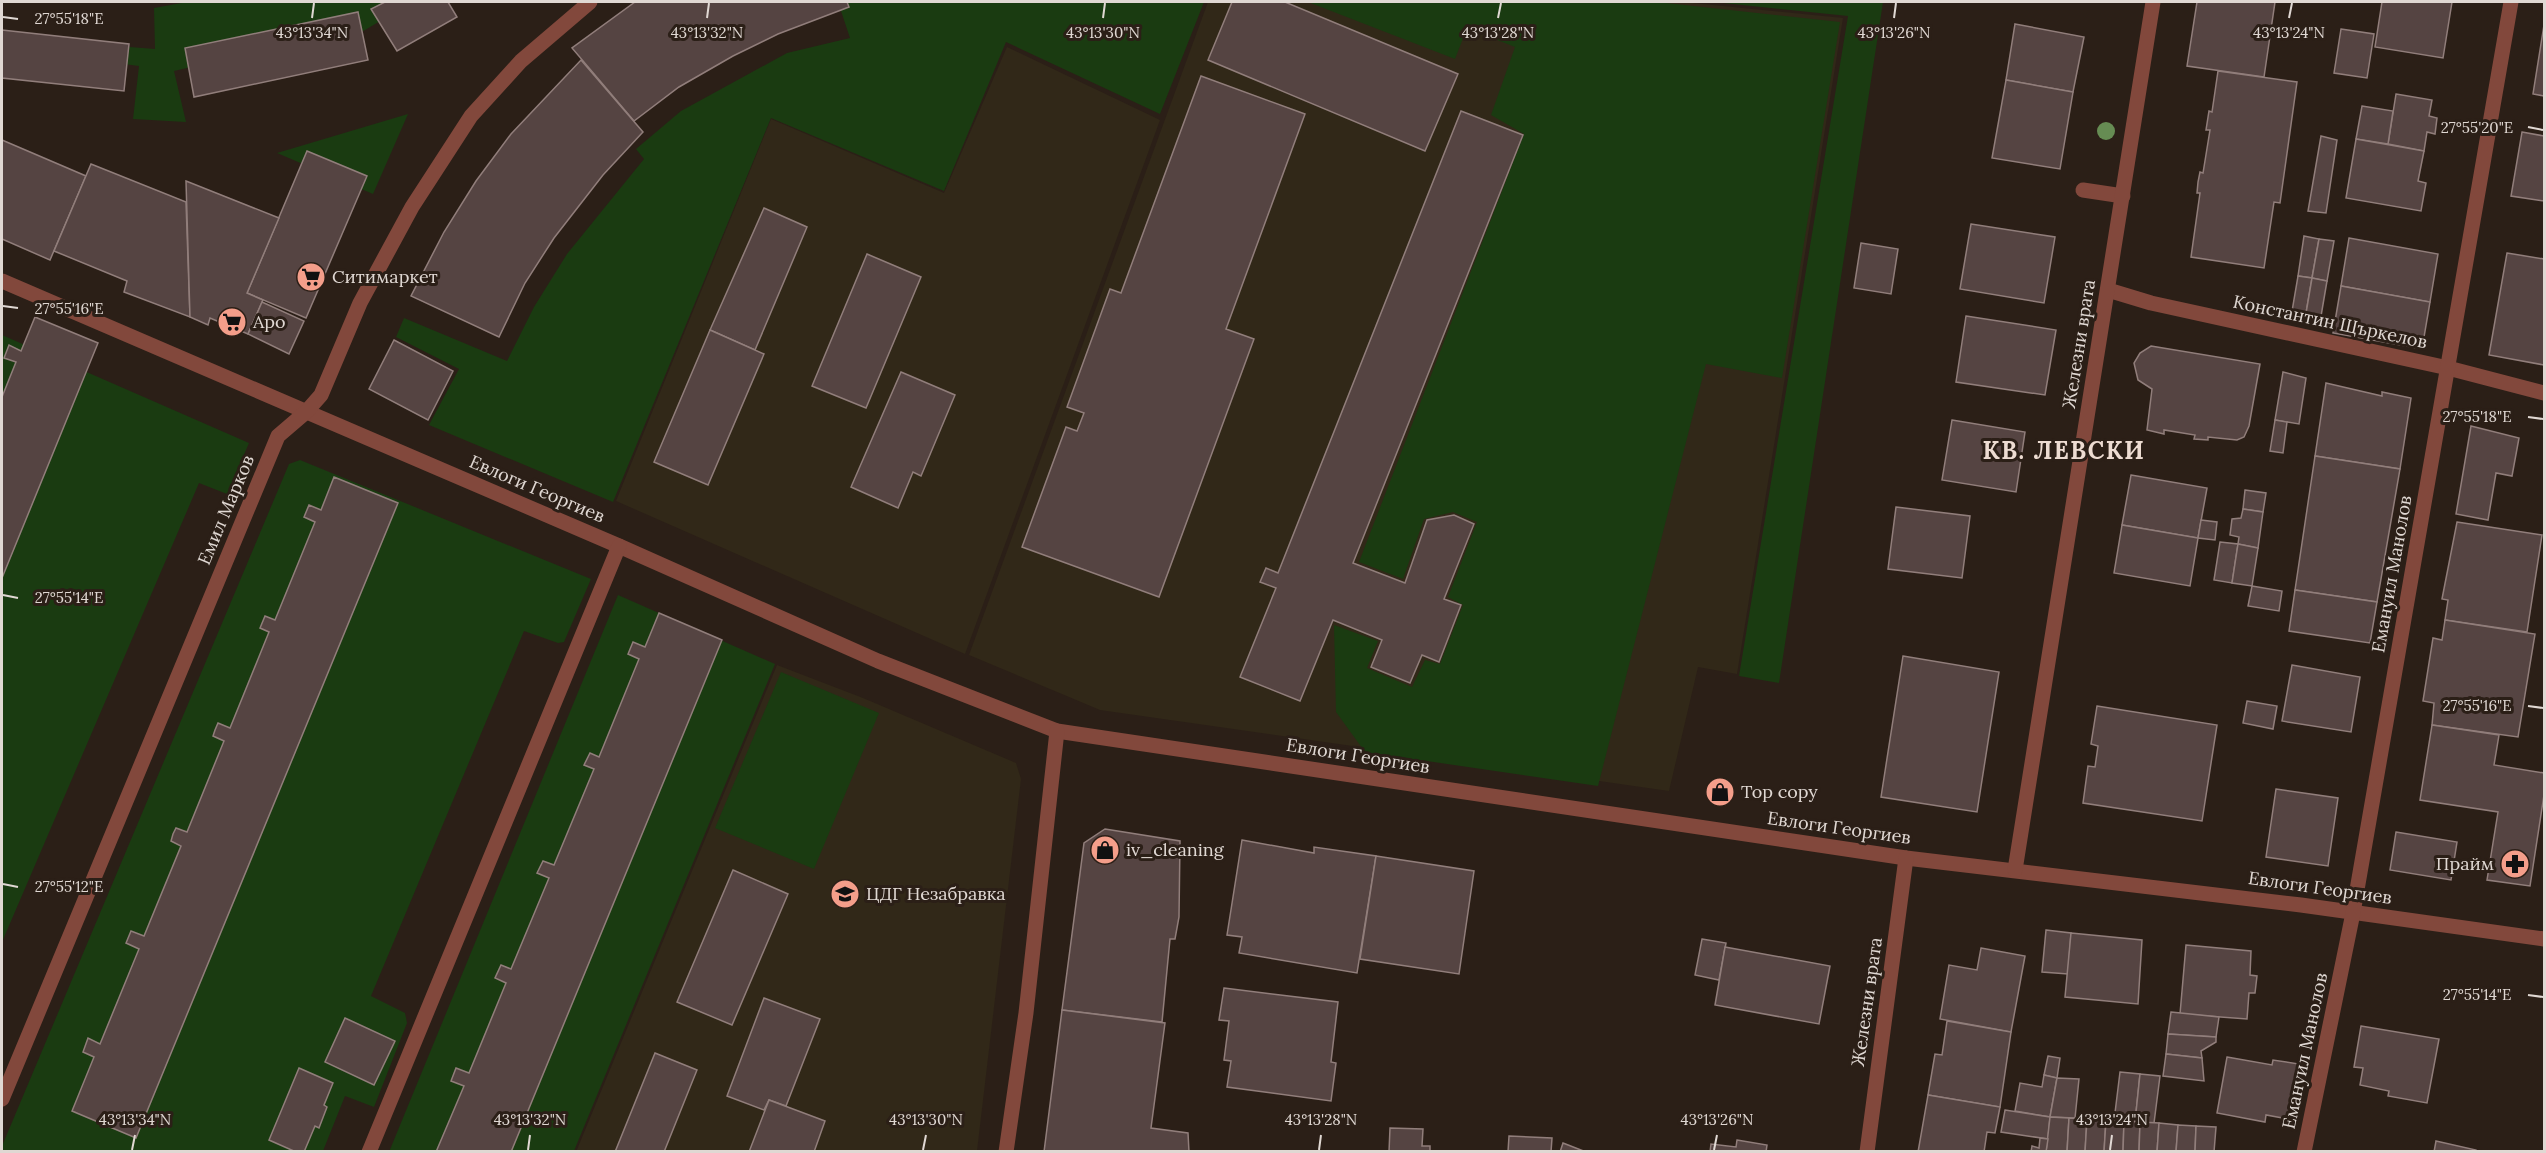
<svg xmlns="http://www.w3.org/2000/svg" width="2546" height="1153" viewBox="0 0 2546 1153" font-family="Lora,serif">
<rect width="100%" height="100%" fill="#2b1f17"/>
<!-- education -->
<g fill="#312818">
<polygon points="1208,2 1683,2 1843,18 1737,674 1698,667 1669,791 1100,710 969,655"/>
<polygon points="1007,47 1160,120 965,654 616,501 771,119 944,193"/>
<polygon points="777,665 863,698 1016,763 1021,779 977,1151 576,1152"/>
</g>
<!-- green -->
<g fill="#1a3b11">
<polygon points="187,2 412,2 355,36 352,30 174,71 186,122 133,119 139,66 2,48 2,37 155,49 154,8"/>
<polygon points="838,2 1204,2 1160,114 1006,42 944,191 771,118 613,502 429,425 459,369 396,337 404,318 507,361 534,307 567,254 644,159 636,149 681,111 787,53 850,38"/>
<polygon points="1308,2 1657,2 1840,22 1782,378 1706,364 1598,786 1365,752 1336,712 1334,625 1378,641 1367,668 1412,687 1425,660 1440,664 1463,605 1448,597 1477,522 1453,512 1424,519 1403,579 1359,562 1524,134 1491,115 1515,47 1467,28 1455,59"/>
<polygon points="1714,2 1883,2 1779,683 1739,676 1848,16"/>
<polygon points="408,114 373,194 277,153"/>
<polygon points="2,335 249,443 227,494 199,483 2,942"/>
<polygon points="300,460 591,579 564,642 558,643 524,631 371,996 405,1013 407,1023 374,1107 345,1096 323,1151 2,1152 2,1146 289,464"/>
<polygon points="618,595 775,664 574,1151 389,1152"/>
<polygon points="781,672 879,713 814,869 715,828"/>
</g>
<!-- building -->
<g fill="#554442" stroke="#917e7b" stroke-width="1.5">
<polygon points="385,2 448,2 457,17 397,51 371,9"/>
<polygon points="635,2 847,2 849,7 778,34 733,56 679,87 634,121 572,48"/>
<polygon points="1232,2 1285,2 1458,74 1425,151 1208,60"/>
<polygon points="2197,2 2275,2 2264,77 2187,66"/>
<polygon points="2382,2 2452,2 2443,58 2375,47"/>
<polygon points="358,12 368,60 194,97 185,48"/>
<polygon points="2015,24 2084,37 2073,92 2006,80"/>
<polygon points="2544,25 2544,96 2533,94"/>
<polygon points="2341,29 2374,34 2367,78 2334,73"/>
<polygon points="2,30 129,44 124,91 2,78"/>
<polygon points="581,60 643,132 603,175 554,238 525,283 499,337 411,296 444,232 476,181 511,134"/>
<polygon points="2218,71 2297,82 2280,203 2274,202 2264,268 2191,257 2200,193 2197,193 2198,182 2200,172 2203,173 2210,130 2206,130 2209,111 2212,112"/>
<polygon points="1201,76 1305,114 1226,329 1254,339 1159,597 1022,547 1066,427 1077,431 1084,413 1067,407 1110,289 1121,293"/>
<polygon points="2006,80 2073,92 2060,169 1992,158"/>
<polygon points="2396,94 2432,100 2429,116 2437,118 2435,134 2427,132 2424,151 2388,144"/>
<polygon points="2362,106 2393,111 2388,144 2356,139"/>
<polygon points="1461,111 1523,135 1353,563 1405,583 1427,520 1454,515 1474,524 1444,599 1461,605 1439,662 1422,655 1410,683 1371,667 1382,640 1333,620 1300,701 1240,677 1276,588 1260,582 1266,568 1278,573"/>
<polygon points="2522,132 2544,136 2544,201 2511,196"/>
<polygon points="2321,136 2337,140 2326,213 2308,211"/>
<polygon points="2356,139 2424,151 2418,181 2426,183 2421,211 2346,198"/>
<polygon points="2,140 86,176 50,260 2,239"/>
<polygon points="307,151 367,176 306,318 247,293"/>
<polygon points="91,164 186,202 190,317 124,292 127,281 54,251"/>
<polygon points="186,181 279,218 247,293 263,300 248,334 210,318 208,325 190,317"/>
<polygon points="764,208 807,227 755,350 710,330"/>
<polygon points="1971,224 2055,237 2044,303 1960,289"/>
<polygon points="2304,236 2319,239 2312,278 2298,276"/>
<polygon points="2349,238 2438,254 2430,302 2341,286"/>
<polygon points="2319,239 2334,241 2327,281 2312,278"/>
<polygon points="1861,243 1898,249 1891,294 1854,288"/>
<polygon points="2507,253 2544,259 2544,365 2489,355"/>
<polygon points="867,254 921,277 866,408 812,386"/>
<polygon points="2298,276 2312,278 2305,319 2291,317"/>
<polygon points="2312,278 2327,281 2320,322 2305,319"/>
<polygon points="2341,286 2430,302 2422,349 2333,333"/>
<polygon points="262,302 304,321 289,354 248,334"/>
<polygon points="1966,316 2056,330 2045,395 1956,382"/>
<polygon points="35,317 98,343 2,578 2,397 16,362 4,358 9,345 21,351"/>
<polygon points="710,330 764,354 708,485 654,462"/>
<polygon points="394,340 453,371 428,420 369,389"/>
<polygon points="2151,346 2260,364 2249,426 2244,437 2237,440 2208,437 2208,440 2194,439 2195,435 2164,430 2164,434 2147,430 2152,389 2138,380 2134,363 2140,353"/>
<polygon points="901,372 955,395 921,476 913,472 898,508 851,487"/>
<polygon points="2283,372 2306,378 2299,424 2275,420"/>
<polygon points="2326,383 2382,396 2382,392 2411,398 2400,469 2315,456"/>
<polygon points="1952,420 2025,432 2016,492 1942,480"/>
<polygon points="2275,420 2287,422 2283,453 2270,451"/>
<polygon points="2471,426 2519,438 2512,476 2496,473 2488,520 2456,514"/>
<polygon points="2315,456 2400,469 2377,602 2295,590"/>
<polygon points="2131,475 2207,488 2198,538 2122,525"/>
<polygon points="334,477 398,503 136,1138 72,1111 94,1057 83,1052 88,1038 100,1044 139,949 126,943 131,931 144,936 181,846 171,841 173,834 176,828 187,832 224,741 213,736 215,730 218,723 230,728 269,632 260,628 265,616 275,620 315,522 304,517 309,505 321,510"/>
<polygon points="2245,490 2266,493 2263,512 2243,509"/>
<polygon points="1896,507 1970,516 1962,578 1888,569"/>
<polygon points="2243,509 2263,512 2258,548 2238,544 2239,537 2230,535 2232,519 2241,518"/>
<polygon points="2201,520 2217,522 2215,540 2198,538"/>
<polygon points="2457,522 2542,535 2527,632 2445,620 2448,600 2442,599"/>
<polygon points="2122,525 2198,538 2190,586 2114,573"/>
<polygon points="2220,542 2238,544 2232,583 2214,580"/>
<polygon points="2238,544 2258,548 2252,586 2232,583"/>
<polygon points="2252,586 2282,591 2279,611 2248,606"/>
<polygon points="2295,590 2377,602 2370,643 2289,631"/>
<polygon points="659,613 722,640 511,1152 436,1152 464,1086 451,1081 456,1068 469,1073 506,983 495,978 501,965 511,969 549,878 537,873 543,861 554,865 594,769 584,765 590,753 599,757 639,659 628,654 633,642 645,647"/>
<polygon points="2445,620 2535,634 2518,737 2432,725 2434,703 2423,701 2433,638 2442,640"/>
<polygon points="1903,656 1999,672 1977,812 1881,797"/>
<polygon points="2292,665 2360,677 2351,732 2282,721"/>
<polygon points="2247,701 2277,706 2273,729 2243,723"/>
<polygon points="2097,706 2217,725 2202,821 2083,803 2088,766 2095,767 2098,746 2091,744"/>
<polygon points="2432,725 2499,735 2494,765 2544,773 2544,795 2530,886 2487,880 2498,812 2420,800"/>
<polygon points="2276,789 2338,798 2328,866 2266,857"/>
<polygon points="1105,829 1180,841 1179,917 1175,939 1170,939 1162,1022 1062,1010 1084,843"/>
<polygon points="2396,832 2457,842 2451,880 2390,870"/>
<polygon points="1242,840 1314,853 1314,847 1376,856 1357,973 1239,953 1242,937 1227,935"/>
<polygon points="1376,856 1474,871 1459,974 1360,959"/>
<polygon points="733,870 788,894 732,1025 677,1002"/>
<polygon points="2046,930 2071,933 2068,974 2042,972"/>
<polygon points="2071,933 2142,940 2138,1004 2065,997"/>
<polygon points="1702,939 1726,943 1719,980 1695,975"/>
<polygon points="2186,945 2251,951 2250,975 2257,976 2255,993 2249,993 2247,1019 2180,1014"/>
<polygon points="1725,947 1830,966 1819,1024 1715,1005"/>
<polygon points="1981,948 2025,956 2011,1032 1940,1019 1949,965 1977,970"/>
<polygon points="1224,988 1338,1002 1331,1062 1336,1063 1331,1101 1227,1087 1231,1061 1224,1060 1229,1021 1219,1020"/>
<polygon points="764,998 820,1019 786,1106 769,1100 764,1110 727,1096"/>
<polygon points="1062,1010 1165,1023 1151,1128 1188,1133 1189,1152 1044,1152"/>
<polygon points="2171,1012 2219,1017 2216,1037 2168,1034"/>
<polygon points="345,1018 395,1041 374,1085 325,1062"/>
<polygon points="1947,1021 2011,1032 2000,1107 1928,1095 1935,1054 1942,1055"/>
<polygon points="2361,1026 2439,1039 2427,1103 2388,1096 2389,1091 2360,1085 2363,1068 2354,1067"/>
<polygon points="2168,1034 2216,1037 2216,1042 2201,1051 2202,1058 2166,1054"/>
<polygon points="655,1053 697,1070 664,1152 615,1152"/>
<polygon points="2166,1054 2202,1058 2204,1081 2163,1076"/>
<polygon points="2048,1056 2060,1058 2057,1078 2044,1075"/>
<polygon points="2227,1057 2272,1065 2273,1060 2299,1064 2288,1119 2266,1115 2265,1122 2217,1113"/>
<polygon points="299,1068 333,1083 324,1105 327,1107 319,1128 315,1126 304,1152 296,1152 269,1140"/>
<polygon points="2120,1072 2140,1074 2135,1122 2114,1121"/>
<polygon points="2140,1074 2160,1076 2154,1123 2135,1122"/>
<polygon points="2044,1075 2057,1078 2050,1117 2015,1111 2020,1083 2042,1087"/>
<polygon points="2057,1078 2079,1079 2075,1118 2050,1117"/>
<polygon points="1928,1095 2000,1107 1995,1133 1987,1132 1984,1152 1918,1152"/>
<polygon points="769,1100 825,1121 814,1152 749,1152"/>
<polygon points="2005,1110 2050,1117 2048,1139 2001,1132"/>
<polygon points="2050,1117 2069,1118 2067,1152 2046,1152"/>
<polygon points="2069,1118 2087,1119 2085,1152 2067,1152"/>
<polygon points="2087,1119 2106,1120 2104,1152 2085,1152"/>
<polygon points="2106,1120 2124,1121 2123,1152 2104,1152"/>
<polygon points="2124,1121 2140,1122 2139,1152 2123,1152"/>
<polygon points="2140,1122 2159,1123 2157,1152 2139,1152"/>
<polygon points="2159,1123 2178,1125 2176,1152 2157,1152"/>
<polygon points="2178,1125 2196,1126 2195,1152 2176,1152"/>
<polygon points="2196,1126 2216,1127 2214,1152 2195,1152"/>
<polygon points="1390,1128 1423,1129 1422,1146 1430,1146 1430,1152 1389,1152"/>
<polygon points="1509,1136 1552,1138 1551,1152 1508,1152"/>
<polygon points="2040,1138 2048,1139 2046,1152 2031,1152 2032,1146 2039,1148"/>
<polygon points="1737,1140 1767,1145 1766,1152 1710,1152 1711,1144 1736,1147"/>
<polygon points="2436,1141 2476,1150 2476,1152 2434,1152"/>
<polygon points="1563,1143 1586,1152 1560,1152"/>
</g>
<g fill="none" stroke-linecap="round" stroke-linejoin="round">
<!-- service -->
<polyline stroke="#82483c" stroke-width="15" points="2083,190 2123,196"/>
<!-- minor -->
<g stroke="#82483c" stroke-width="15">
<polyline points="2,281 619,546 878,661 1057,731 1906,858 2301,905 2544,939"/>
<polyline points="2108,290 2151,303 2448,368 2544,393"/>
<polyline points="2015,870 2153,2"/>
<polyline points="2,1099 278,436 306,412 321,395 360,303 412,207 471,116 521,61 590,2"/>
<polyline points="369,1152 619,546"/>
<polyline points="1006,1152 1026,1013 1057,731"/>
<polyline points="1867,1152 1906,858"/>
<polyline points="2304,1152 2353,913 2511,2"/>
</g>
</g>
<!-- trees -->
<circle fill="#668c53" cx="2106" cy="131" r="9"/>
<!-- ticks -->
<path fill="none" stroke="#e0d8d3" stroke-width="2" d="M 3,17 L 18,19M 312,18 L 314,3M 707,18 L 709,3M 1103,18 L 1105,3M 1498,18 L 1501,3M 1894,18 L 1896,3M 2289,18 L 2292,3M 2528,127 L 2543,130M 3,306 L 18,308M 2528,417 L 2543,419M 3,595 L 18,598M 2528,706 L 2543,708M 3,884 L 18,887M 2528,995 L 2543,997M 132,1150 L 135,1135M 528,1150 L 530,1135M 923,1150 L 926,1135M 1319,1150 L 1321,1135M 1714,1150 L 1717,1135M 2110,1150 L 2112,1135"/>
<!-- icons -->
<defs>
<g id="supermarket-disc" transform="scale(1.5)"><circle r="9.5" fill="#f49e8a" stroke="#2b1f17"/><path d="M-6-5.5h2.5l.6 2H6L4.5 2H-2.5L-4.4-4H-6ZM-1.5 3.2a1.3 1.3 0 1 0 .1 0ZM3 3.2a1.3 1.3 0 1 0 .1 0Z" fill="#111"/></g>
<g id="shop-disc" transform="scale(1.5)"><circle r="9.5" fill="#f49e8a" stroke="#2b1f17"/><path d="M-5-2.5h2.3a2.7 3.5 0 0 1 5.4 0H5L5.5 6h-11ZM-1.5-2.5h3a1.5 2.3 0 0 0-3 0Z" fill="#111"/></g>
<g id="pharmacy-disc" transform="scale(1.5)"><circle r="9.5" fill="#f49e8a" stroke="#2b1f17"/><path d="M-2-6h4v4h4v4h-4v4h-4v-4h-4v-4h4Z" fill="#111"/></g>
<g id="school-disc" transform="scale(1.5)"><circle r="9.5" fill="#f49e8a" stroke="#2b1f17"/><path d="M0-5L7-2L0 1L-7-2ZM-4 1L0 2.5L4 1V4Q0 6-4 4Z" fill="#111"/></g>
</defs>
<g fill-rule="evenodd">
<use href="#supermarket-disc" x="311" y="277"/>
<use href="#supermarket-disc" x="232" y="322"/>
<use href="#shop-disc" x="1720" y="792"/>
<use href="#shop-disc" x="1105" y="850"/>
<use href="#pharmacy-disc" x="2515" y="864"/>
<use href="#school-disc" x="845" y="894"/>
</g>
<g text-anchor="middle" stroke-width="6" stroke-linejoin="round" paint-order="stroke">
<!-- poi labels -->
<g font-size="18" fill="#e0d8d3" stroke="#2b1f17" text-anchor="start">
<text x="332" y="283">Ситимаркет</text>
<text x="253" y="328">Аро</text>
<text x="1741" y="798">Top copy</text>
<text x="1126" y="856">iv_cleaning</text>
<text x="2494" y="870" text-anchor="end">Прайм</text>
<text x="866" y="900">ЦДГ Незабравка</text>
</g>
<!-- street labels -->
<g font-size="18" fill="#e0d8d3" stroke="#2b1f17">
<text transform="translate(2330 322) rotate(12)" y="6">Константин Щъркелов</text>
<text transform="translate(2079 344) rotate(-81)" y="6">Железни врата</text>
<text transform="translate(537 489) rotate(23)" y="6">Евлоги Георгиев</text>
<text transform="translate(226 510) rotate(-67)" y="6">Емил Марков</text>
<text transform="translate(2392 574) rotate(-80)" y="6">Емануил Манолов</text>
<text transform="translate(1358 756) rotate(9)" y="6">Евлоги Георгиев</text>
<text transform="translate(1839 828) rotate(8)" y="6">Евлоги Георгиев</text>
<text transform="translate(2320 888) rotate(8)" y="6">Евлоги Георгиев</text>
<text transform="translate(1867 1002) rotate(-82)" y="6">Железни врата</text>
<text transform="translate(2305 1051) rotate(-78)" y="6">Емануил Манолов</text>
</g>
<!-- district labels -->
<g font-size="24" font-weight="bold" letter-spacing="1.5" fill="#eddcd2" stroke="#2b1f17">
<text x="2064" y="459">КВ. ЛЕВСКИ</text>
</g>
</g>
<g font-size="15" text-anchor="middle" fill="#e0d8d3" stroke="#2b1f17" stroke-width="6" stroke-linejoin="round" paint-order="stroke">
<text x="69" y="24">27°55'18"E</text>
<text x="312" y="38">43°13'34"N</text>
<text x="707" y="38">43°13'32"N</text>
<text x="1103" y="38">43°13'30"N</text>
<text x="1498" y="38">43°13'28"N</text>
<text x="1894" y="38">43°13'26"N</text>
<text x="2289" y="38">43°13'24"N</text>
<text x="2477" y="133">27°55'20"E</text>
<text x="69" y="314">27°55'16"E</text>
<text x="2477" y="422">27°55'18"E</text>
<text x="69" y="603">27°55'14"E</text>
<text x="2477" y="711">27°55'16"E</text>
<text x="69" y="892">27°55'12"E</text>
<text x="2477" y="1000">27°55'14"E</text>
<text x="135" y="1125">43°13'34"N</text>
<text x="530" y="1125">43°13'32"N</text>
<text x="926" y="1125">43°13'30"N</text>
<text x="1321" y="1125">43°13'28"N</text>
<text x="1717" y="1125">43°13'26"N</text>
<text x="2112" y="1125">43°13'24"N</text>
</g>
<!-- border -->
<rect width="2546" height="1153" fill="none" stroke="#e0d8d3" stroke-width="6"/>
</svg>
